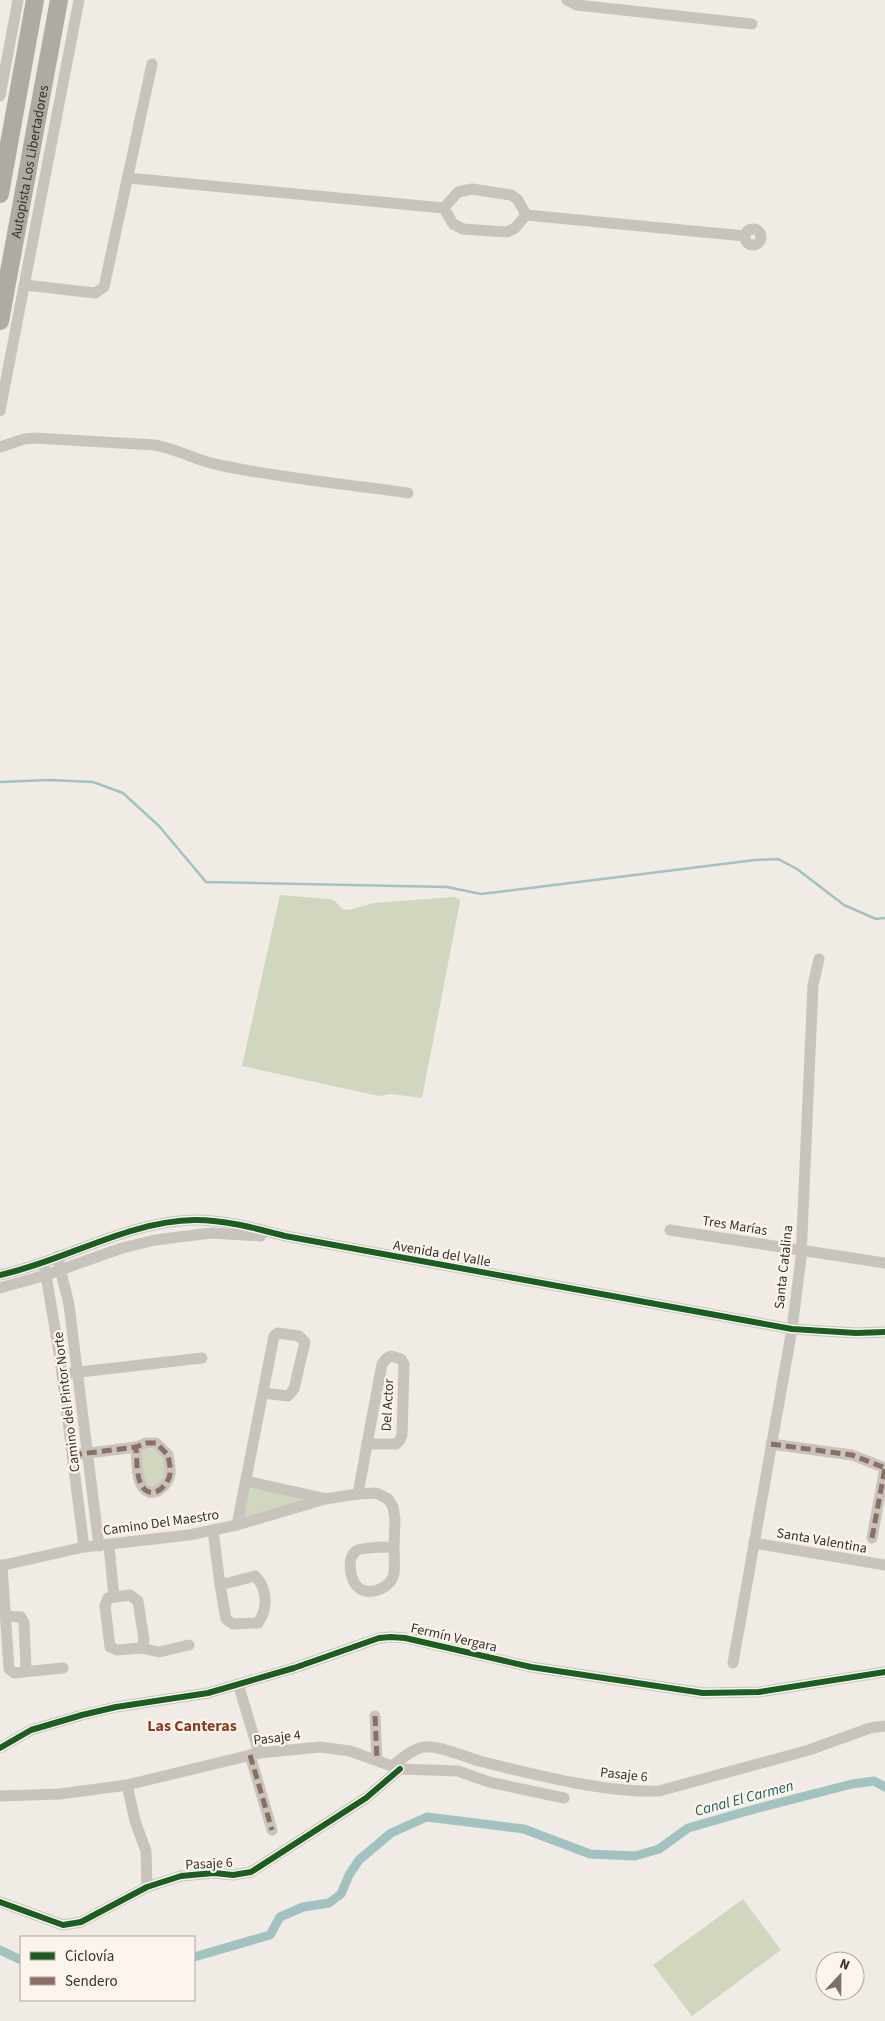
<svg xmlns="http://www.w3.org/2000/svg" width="885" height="2021" viewBox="0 0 885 2021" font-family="'Source Sans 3',sans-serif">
<rect width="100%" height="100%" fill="#f0ebe5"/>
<!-- green -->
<g fill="#d1d6bf">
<polygon points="280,895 328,899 334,900 342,909 349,910 374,903 454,897 459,899 460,902 422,1098 391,1094 379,1096 242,1066"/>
<polygon points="144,1449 156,1449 162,1451 168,1472 156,1489 145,1486 140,1452"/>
<polygon points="249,1485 308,1499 242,1518"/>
<polygon points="743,1899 781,1950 692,2016 653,1965"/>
</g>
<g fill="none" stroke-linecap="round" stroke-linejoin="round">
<!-- stream -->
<polyline stroke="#a1c2c1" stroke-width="2.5" points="0,782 49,780 93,782 123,793 159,826 206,882 447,887 481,894 755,860 778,859 797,869 844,905 876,919 885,918"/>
<!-- canal -->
<g stroke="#a1c2c1" stroke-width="9">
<polyline points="0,1950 21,1960"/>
<polyline points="194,1957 270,1935 280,1917 303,1907 329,1903 341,1894 349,1875 359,1860 391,1833 427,1817 524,1829 590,1854 635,1856 659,1849 688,1828 751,1810 852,1784 874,1781 885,1787"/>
</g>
<!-- minor -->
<g stroke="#c9c3be" stroke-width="11">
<polyline points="567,0 577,5 752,24"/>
<polyline points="0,96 18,0"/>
<polyline points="128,178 444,208"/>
<polyline points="444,208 458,192 472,189 511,195 518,200 526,215"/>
<polyline points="444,208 453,224 463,229 507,232 515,228 526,215"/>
<polyline points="526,215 745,236"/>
<circle cx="753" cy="237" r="8"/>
<polyline points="25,285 95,293 104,287 152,64"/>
<polyline points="0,411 79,0"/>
<path d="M 0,447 L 24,439 L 35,438 L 154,445 C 176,448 196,461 219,465 C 281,478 345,484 408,493"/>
<polyline points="670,1230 885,1263"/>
<path d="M 58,1256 C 60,1273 66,1289 69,1305 L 99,1546"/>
<polyline points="45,1269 60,1359 84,1547"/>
<path d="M 0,1275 C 65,1261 127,1221 195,1220 C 226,1220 255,1228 285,1236 L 792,1329 L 856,1333 L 885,1332"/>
<polyline points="0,1288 46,1275 122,1248 155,1240 211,1233 261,1236"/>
<polygon points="391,1356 401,1359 404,1364 402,1435 400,1440 396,1444 367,1444 382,1364 387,1358"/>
<polyline points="71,1373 202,1358"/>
<polyline points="771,1444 852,1455 885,1468"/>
<path d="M 81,1454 L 136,1447 L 146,1443 L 156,1443 L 168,1455 C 169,1461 171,1469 170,1474 C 168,1487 151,1501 142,1486 C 136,1477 137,1458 136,1447"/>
<polyline points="246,1481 323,1498"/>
<polyline points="358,1494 367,1444"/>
<polyline points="237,1525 274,1336 278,1333 299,1336 305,1342 294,1389 288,1396 263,1393"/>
<path d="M 213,1530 L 220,1585 L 226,1619 L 233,1624 L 258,1623 C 268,1609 268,1589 255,1576 L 220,1585"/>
<polyline points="872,1538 885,1468"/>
<polyline points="754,1543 885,1565"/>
<polyline points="109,1546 114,1597"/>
<path d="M 394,1547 C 394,1555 395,1565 394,1574 C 391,1587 372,1596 360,1589 C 350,1582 346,1559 356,1551 C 362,1547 385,1547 394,1547 Z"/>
<polyline points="2,1565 9,1669 14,1673 23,1672 26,1667 24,1623 21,1617 5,1616"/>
<polyline points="0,1566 84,1547 189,1535 237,1525 325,1499 358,1494 376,1493 388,1499 393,1507 395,1519 394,1547"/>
<polygon points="130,1595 138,1601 144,1640 141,1648 117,1650 110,1647 105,1606 108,1598"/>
<polyline points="141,1648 159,1652 189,1645"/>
<polyline points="733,1663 792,1329 801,1258 813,985 819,959"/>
<polyline points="23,1672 63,1668"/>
<polyline points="238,1684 259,1753"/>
<polyline points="375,1716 377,1760"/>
<polyline points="0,1748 31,1730 82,1715 116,1707 208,1693 294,1668 379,1638 391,1637 405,1638 531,1667 703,1693 759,1692 885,1672"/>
<polyline points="250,1755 272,1830"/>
<path d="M 392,1766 C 401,1759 412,1749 424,1747 C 440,1745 467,1758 483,1762 C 536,1775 606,1793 659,1791 L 809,1750 L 870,1728 L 885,1726"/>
<polyline points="127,1785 135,1821 146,1851 147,1887"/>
<polyline points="0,1796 60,1794 127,1785 259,1753 320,1747 350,1751 400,1769 458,1771 489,1782 564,1798"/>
<polyline points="0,1902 63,1925 81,1922 147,1887 181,1876 214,1873 233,1875 251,1872 366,1798 400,1769"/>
</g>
<!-- highway -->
<g stroke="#afaaa4" stroke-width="18">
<polyline points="0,194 35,0"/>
<path id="s1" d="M 0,321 L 59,0"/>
</g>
<!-- quiet -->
<g stroke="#8d6e63" stroke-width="5" stroke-dasharray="10 5" stroke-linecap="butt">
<polyline points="771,1444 852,1455 885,1468"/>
<path d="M 72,1455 L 136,1447 L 146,1443 L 156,1443 L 168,1455 C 169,1461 171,1469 170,1474 C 168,1487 151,1501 142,1486 C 136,1477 137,1458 136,1447"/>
<polyline points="872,1538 885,1468"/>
<polyline points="375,1716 377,1760"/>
<polyline points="250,1755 272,1830"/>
</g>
<!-- cycleway casing -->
<g stroke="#fbf5ee" stroke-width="9">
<g id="cycleway">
<path d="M 0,1275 C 65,1261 127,1221 195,1220 C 226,1220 255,1228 285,1236 L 792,1329 L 856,1333 L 885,1332"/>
<polyline points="0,1748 31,1730 82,1715 116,1707 208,1693 294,1668 379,1638 391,1637 405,1638 531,1667 703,1693 759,1692 885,1672"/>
<polyline points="0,1902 63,1925 81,1922 147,1887 181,1876 214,1873 233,1875 251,1872 366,1798 400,1769"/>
</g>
</g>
<!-- cycleway -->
<use href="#cycleway" stroke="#1b5e20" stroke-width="6"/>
</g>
<g text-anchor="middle" stroke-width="4.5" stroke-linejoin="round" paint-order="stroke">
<!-- street labels -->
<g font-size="14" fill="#3b302b" stroke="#fbf5ee">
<text dy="5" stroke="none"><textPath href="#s1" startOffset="162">Autopista Los Libertadores</textPath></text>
<text transform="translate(735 1225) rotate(9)" y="5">Tres Marías</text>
<text transform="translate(442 1253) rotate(10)" y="5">Avenida del Valle</text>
<text transform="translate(783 1267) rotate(-84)" y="5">Santa Catalina</text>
<text transform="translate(66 1402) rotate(-97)" y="5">Camino del Pintor Norte</text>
<text transform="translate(387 1405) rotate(-87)" y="5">Del Actor</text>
<text transform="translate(161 1522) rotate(-8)" y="5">Camino Del Maestro</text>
<text transform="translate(822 1540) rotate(10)" y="5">Santa Valentina</text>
<text transform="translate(454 1637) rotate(13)" y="5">Fermín Vergara</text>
<text transform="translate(277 1737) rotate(-7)" y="5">Pasaje 4</text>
<text transform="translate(624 1774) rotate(6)" y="5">Pasaje 6</text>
<text transform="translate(209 1863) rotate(-3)" y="5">Pasaje 6</text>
</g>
<!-- water labels -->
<g font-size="15" font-style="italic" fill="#1f5a5e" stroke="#fbf5ee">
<text transform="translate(744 1798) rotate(-15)" y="5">Canal El Carmen</text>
</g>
<!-- quarter labels -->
<g font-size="16" font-weight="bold" fill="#8c3b22" stroke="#fbf5ee">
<text x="192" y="1731">Las Canteras</text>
</g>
</g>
<!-- legend -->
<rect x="20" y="1936" width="175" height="65" fill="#fbf5ee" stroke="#aea6a0"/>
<rect x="30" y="1952" width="25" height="8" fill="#1b5e20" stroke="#aea6a0"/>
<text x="65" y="1961" font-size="15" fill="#3b302b">Ciclovía</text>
<rect x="30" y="1977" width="25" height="8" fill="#8d6e63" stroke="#aea6a0"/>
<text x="65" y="1986" font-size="15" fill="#3b302b">Sendero</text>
<!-- north arrow -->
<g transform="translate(840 1976) rotate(22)"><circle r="24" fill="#fbf5ee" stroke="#aea6a0"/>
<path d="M0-4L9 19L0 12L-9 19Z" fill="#7a716c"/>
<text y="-8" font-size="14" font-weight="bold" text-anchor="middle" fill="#3b302b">N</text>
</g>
</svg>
